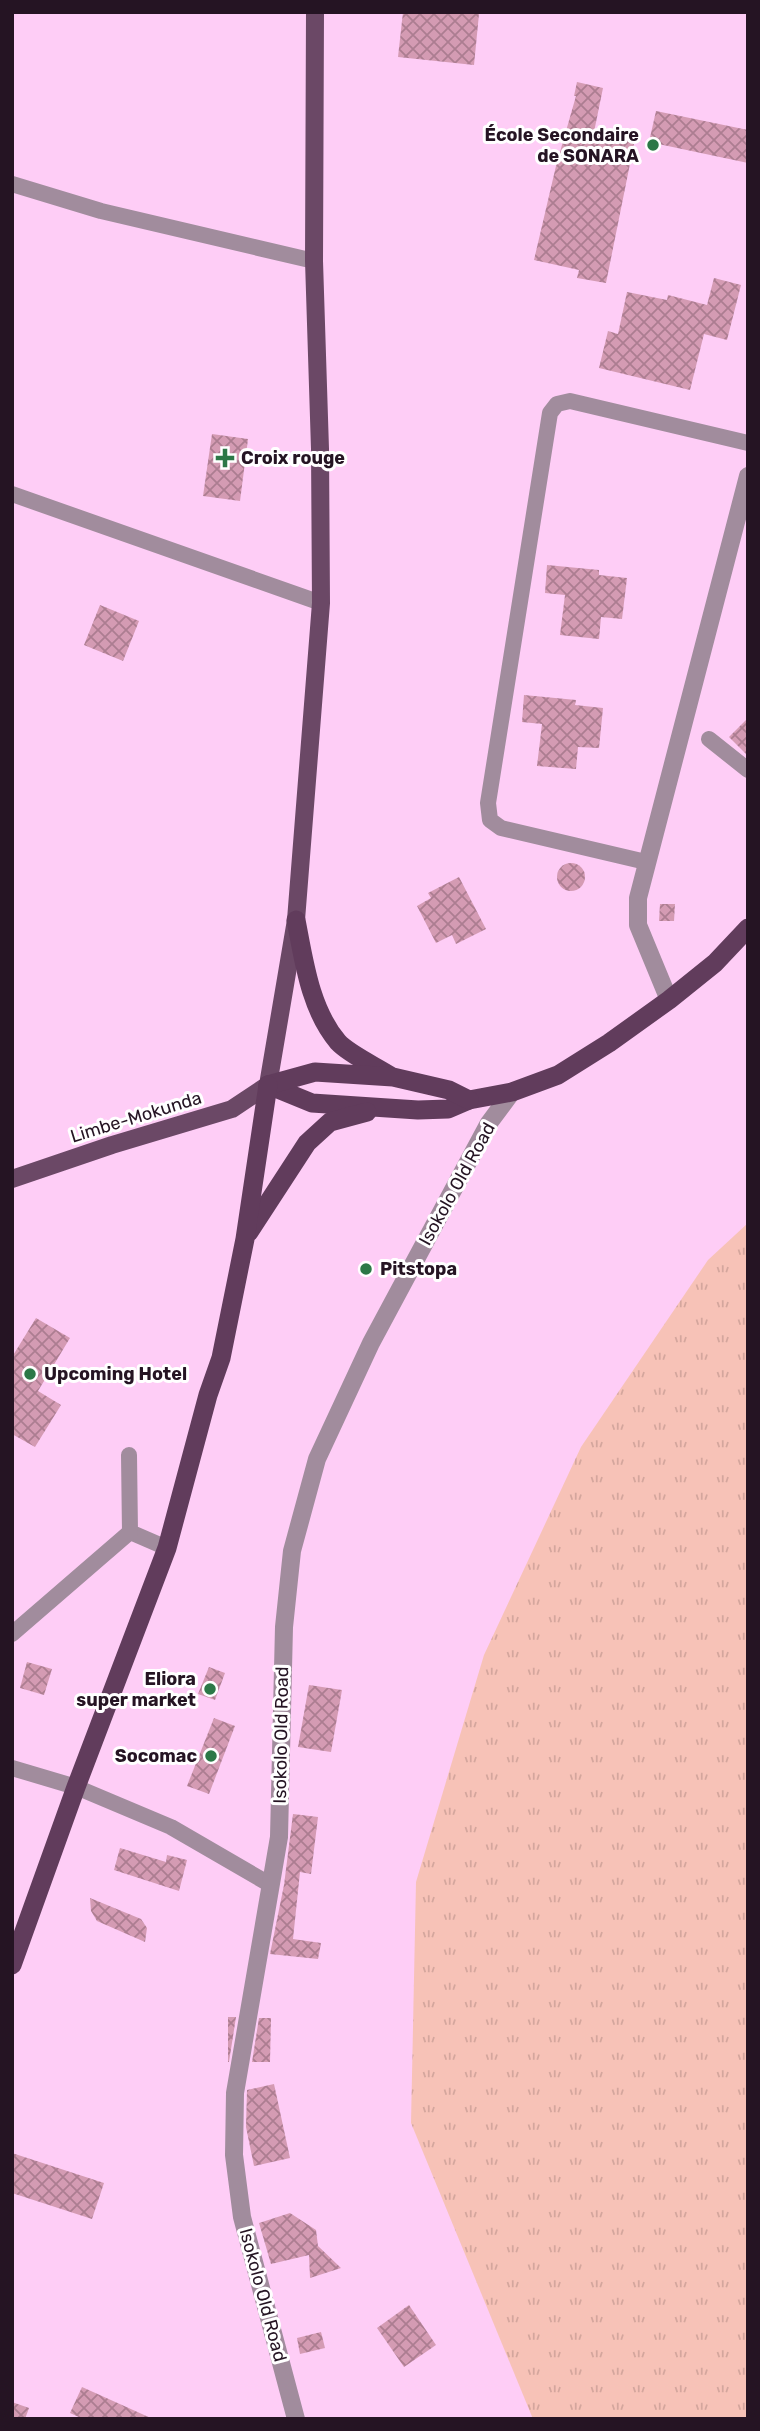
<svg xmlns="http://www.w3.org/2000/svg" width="760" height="2431" viewBox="0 0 760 2431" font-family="Rubik,sans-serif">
<defs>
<pattern id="grass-tufts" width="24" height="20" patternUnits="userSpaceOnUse" patternTransform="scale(1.75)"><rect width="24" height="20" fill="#f7c2b7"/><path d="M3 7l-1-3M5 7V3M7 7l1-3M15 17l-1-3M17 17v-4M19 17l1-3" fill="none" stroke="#d4a69d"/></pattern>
<pattern id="building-cross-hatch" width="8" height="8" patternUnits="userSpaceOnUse" patternTransform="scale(1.75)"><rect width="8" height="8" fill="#d49bb3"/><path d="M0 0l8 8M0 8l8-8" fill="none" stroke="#ac7d91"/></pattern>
</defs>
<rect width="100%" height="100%" fill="#fecdf6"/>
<!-- grass -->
<polygon fill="url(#grass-tufts)" points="748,1223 748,2419 533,2419 411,2123 416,1882 484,1655 581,1447 708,1260"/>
<!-- building -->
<g fill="url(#building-cross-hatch)">
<polygon points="403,12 479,14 474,65 398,57"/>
<polygon points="577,82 603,88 594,132 635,139 606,283 577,278 579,270 534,260 556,166 576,96 574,96"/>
<polygon points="656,111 748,130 748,163 649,142"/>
<polygon points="714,278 741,285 727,340 704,334 690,390 599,368 608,331 618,334 627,292 667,300 668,295 707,305"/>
<polygon points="212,434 248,439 240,501 203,496"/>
<polygon points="547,565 599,570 599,575 627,578 622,619 601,617 599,639 560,635 565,595 545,593"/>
<polygon points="100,605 139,621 123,661 84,645"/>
<polygon points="524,695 576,700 575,705 603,708 599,748 578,747 576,769 537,766 542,724 522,722"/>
<polygon points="748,718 748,756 729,737"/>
<circle cx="571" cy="877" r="14"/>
<polygon points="459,877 486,929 456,944 452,935 436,943 417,906 431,898 428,893"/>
<polygon points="660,904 675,904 674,921 659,921"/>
<polygon points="36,1318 70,1338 38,1391 61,1405 35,1447 12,1434 12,1357"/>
<polygon points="27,1662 52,1669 44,1695 20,1688"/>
<polygon points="209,1667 225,1673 215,1700 198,1694"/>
<polygon points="309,1685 342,1690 331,1752 298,1747"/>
<polygon points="214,1718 235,1726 209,1794 187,1786"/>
<polygon points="293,1814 318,1817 311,1874 300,1872 293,1939 321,1943 318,1959 270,1954 284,1885"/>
<polygon points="120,1848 166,1862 167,1855 187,1860 179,1891 114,1870"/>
<polygon points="90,1898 141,1919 147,1928 145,1942 97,1921 91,1911"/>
<polygon points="228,2017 236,2017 229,2062 228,2062"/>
<polygon points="259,2018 271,2018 270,2062 252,2062"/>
<polygon points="274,2084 290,2158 254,2166 246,2127 247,2090"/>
<polygon points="12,2153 104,2183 92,2219 12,2193"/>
<polygon points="290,2213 316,2230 318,2246 341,2268 310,2278 309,2255 271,2264 259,2223"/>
<polygon points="409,2305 436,2345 404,2367 377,2328"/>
<polygon points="321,2332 325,2348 300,2354 297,2338"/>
<polygon points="82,2387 153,2419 83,2419 70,2413"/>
<polygon points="12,2402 29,2408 25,2419 12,2419"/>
</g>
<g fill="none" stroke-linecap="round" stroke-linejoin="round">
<!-- minor -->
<g stroke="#a18c9d" stroke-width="16">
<polyline points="12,184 101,211 314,261"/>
<polyline points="12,494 321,603"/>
<polyline points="709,739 748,770"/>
<polyline points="646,862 501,828 490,820 488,803 550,413 557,404 570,401 748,443"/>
<polyline points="129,1455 130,1532 167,1548"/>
<polyline points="12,1634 130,1532"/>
<polyline points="12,1768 76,1787 171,1827 271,1885"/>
</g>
<!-- tertiary -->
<g stroke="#a18c9d" stroke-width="18">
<polyline points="669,1000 638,925 638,898 748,476"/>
<polyline points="296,2419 242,2217 234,2155 235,2093 279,1837 284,1627 292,1551 317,1459 371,1343 489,1123 512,1092"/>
</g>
<!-- primary -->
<polyline stroke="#6b4866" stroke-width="18" points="12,1179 112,1145 232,1109 268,1085 296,920 321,603 320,449 314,261 315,12"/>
<!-- trunk -->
<g stroke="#613c5c" stroke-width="19">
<path d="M 296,920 C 304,961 310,1009 338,1042 C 349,1054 375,1066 389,1075"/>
<polyline points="268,1085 312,1103 418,1110 448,1109 469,1100 512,1092 558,1075 609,1043 669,1000 715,963 748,928"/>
<polyline points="268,1085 315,1072 393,1077 449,1090 469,1100"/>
<polyline points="249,1232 307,1143 330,1122 367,1112"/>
<polyline points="12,1965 76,1787 167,1548 208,1395 221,1358 245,1239 268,1085"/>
</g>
</g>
<!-- markers -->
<g fill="#2c7847" stroke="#fff" stroke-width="2.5">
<circle cx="653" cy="145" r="7"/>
<path d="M221.5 447.5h7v7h7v7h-7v7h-7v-7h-7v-7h7z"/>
<circle cx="366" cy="1269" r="7"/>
<circle cx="30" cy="1374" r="7"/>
<circle cx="210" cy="1689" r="7"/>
<circle cx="211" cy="1756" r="7"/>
</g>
<g text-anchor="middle" stroke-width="6" stroke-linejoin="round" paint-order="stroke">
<!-- poi labels -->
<g font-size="18" font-weight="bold" fill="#251423" stroke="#fff" text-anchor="end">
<text x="639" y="141">École Secondaire<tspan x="639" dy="21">de SONARA</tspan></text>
<text x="241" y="464" text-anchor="start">Croix rouge</text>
<text x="380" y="1275" text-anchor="start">Pitstopa</text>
<text x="44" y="1380" text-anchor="start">Upcoming Hotel</text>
<text x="196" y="1685">Eliora<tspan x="196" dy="21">super market</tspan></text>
<text x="197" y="1762">Socomac</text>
</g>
<!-- street labels -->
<g font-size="18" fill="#251423" stroke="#fff">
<text transform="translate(136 1117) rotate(-17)" y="6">Limbe-Mokunda</text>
<text transform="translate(457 1184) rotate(-61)" y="6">Isokolo Old Road</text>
<text transform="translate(281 1735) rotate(-89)" y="6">Isokolo Old Road</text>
<text transform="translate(263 2295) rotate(75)" y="6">Isokolo Old Road</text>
</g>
</g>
<!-- border -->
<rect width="760" height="2431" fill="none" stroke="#251423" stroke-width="28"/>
</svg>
